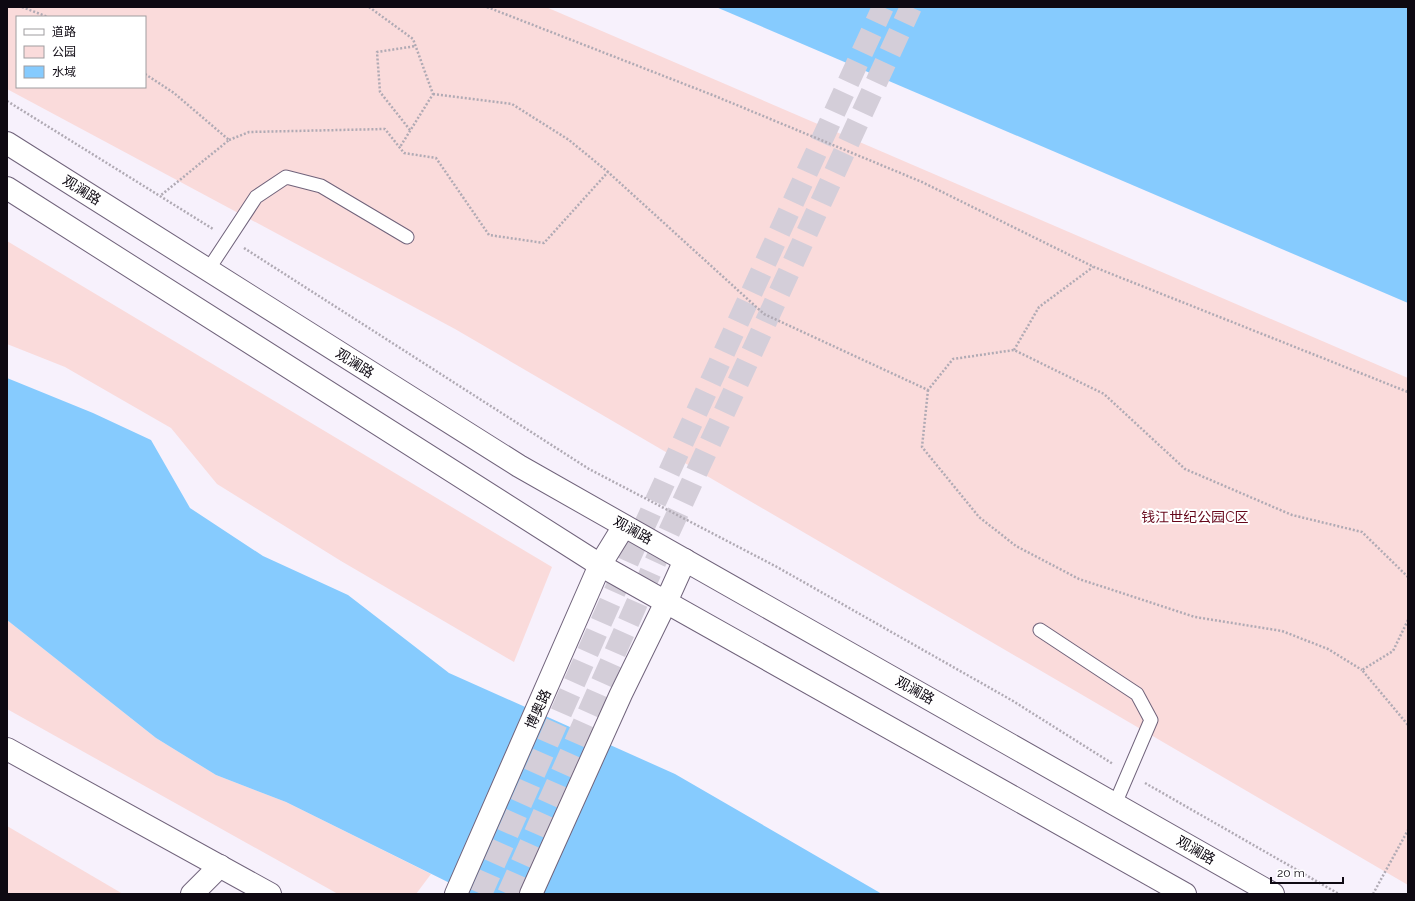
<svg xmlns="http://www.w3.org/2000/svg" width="1415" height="901" viewBox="0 0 1415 901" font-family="Raleway,'Noto Sans SC',sans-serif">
<rect width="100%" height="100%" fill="#f7f1fc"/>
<!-- green -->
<g fill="#fadbdb" fill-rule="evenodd">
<path d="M 7,7 L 546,7 L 1408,378 L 1408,885 L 455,329 L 7,89 ZM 17,17 L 145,17 L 145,87 L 17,87 Z"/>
<polygon points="7,241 552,567 514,662 341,561 217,484 171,428 65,367 7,344"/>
<polygon points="7,620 156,738 216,775 286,802 431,874 416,894 338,894 7,709"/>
<polygon points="7,826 123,894 7,894"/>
</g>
<!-- water -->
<g fill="#86cbfe">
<polygon points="716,7 1408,7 1408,303"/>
<polygon points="7,378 93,413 151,440 190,508 263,556 348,595 449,673 675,774 882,894 472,894 286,802 216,775 156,738 7,620"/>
</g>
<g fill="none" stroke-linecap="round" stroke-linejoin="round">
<!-- primary-tunnel -->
<g stroke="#d4ced9" stroke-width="22" stroke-dasharray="22 11" stroke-linecap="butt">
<polyline points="481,894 630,557 883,7"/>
<polyline points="508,894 652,569 911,7"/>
</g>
<!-- lane casing -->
<g stroke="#70637b" stroke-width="15">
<g id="lane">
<polyline points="208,270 256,197 286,177 321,186 407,237"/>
<polyline points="1040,630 1137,694 1151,720 1115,804"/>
</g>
</g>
<!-- street casing -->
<g stroke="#70637b" stroke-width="24">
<g id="street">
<polyline points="7,749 270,894"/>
<polyline points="192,894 220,866"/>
</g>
</g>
<!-- primary casing -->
<g stroke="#70637b" stroke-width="24">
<g id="primary">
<polyline points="7,143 519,466 1273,894"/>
<polyline points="7,188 600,565 1185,894"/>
<polyline points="456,894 600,565 624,526"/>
<polyline points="531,894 621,694 666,602 685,560"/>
</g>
</g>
<!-- path -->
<g stroke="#b0aab4" stroke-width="2.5" stroke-dasharray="2 2" stroke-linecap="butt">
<polyline points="22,7 48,17"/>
<polyline points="369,7 413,39 433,94 400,147"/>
<polyline points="487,7 715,96 922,182 1094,267 1408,392"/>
<polyline points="145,74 174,93 229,140 160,196"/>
<polyline points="433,94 512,104 569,140 608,172"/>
<polyline points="7,101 213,229"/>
<polyline points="410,130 380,92 377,52 416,46"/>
<polyline points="229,140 249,132 385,129 404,153 436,158 489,235 544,243 608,172 764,314 928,390 953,359 1014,350 1104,394 1185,469 1292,515 1362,532 1408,577"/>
<polyline points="244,248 589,469 777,567 1013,701 1113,764"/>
<polyline points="1014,350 1039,307 1093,267"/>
<polyline points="928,390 922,447 979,517 1016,546 1079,579 1195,617 1282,631 1328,649 1362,670"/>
<polyline points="1408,620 1393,651 1362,670 1408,725"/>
<polyline points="1145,783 1339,894"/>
<polyline points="1373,894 1408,830"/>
</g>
<!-- lane -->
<use href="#lane" stroke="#fff" stroke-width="13"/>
<!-- street -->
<use href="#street" stroke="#fff" stroke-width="22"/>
<!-- primary -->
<use href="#primary" stroke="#fff" stroke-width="22"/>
</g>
<g text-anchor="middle" stroke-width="4" stroke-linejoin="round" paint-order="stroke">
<!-- street labels -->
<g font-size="14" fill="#0e0912" stroke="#fff">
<text transform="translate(82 190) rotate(32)" y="5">观澜路</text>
<text transform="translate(355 363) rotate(32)" y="5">观澜路</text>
<text transform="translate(633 530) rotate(29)" y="5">观澜路</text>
<text transform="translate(915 690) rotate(29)" y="5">观澜路</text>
<text transform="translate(538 709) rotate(-66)" y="5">博奥路</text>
<text transform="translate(1196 850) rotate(30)" y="5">观澜路</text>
</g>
<!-- park labels -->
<g font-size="14" fill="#66071a" stroke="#fff">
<text x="1195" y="522">钱江世纪公园C区</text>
</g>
</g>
<!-- border -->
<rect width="1415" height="901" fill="none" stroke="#0e0912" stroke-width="16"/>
<!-- legend -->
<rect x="16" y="16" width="130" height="72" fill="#ffffff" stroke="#9f9da0"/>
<rect x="24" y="29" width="20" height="6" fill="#ffffff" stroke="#9f9da0"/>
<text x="52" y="36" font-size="12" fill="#0e0912">道路</text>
<rect x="24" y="46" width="20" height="12" fill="#fadbdb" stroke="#9f9da0"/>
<text x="52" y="56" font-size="12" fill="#0e0912">公园</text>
<rect x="24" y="66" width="20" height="12" fill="#86cbfe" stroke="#9f9da0"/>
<text x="52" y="76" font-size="12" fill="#0e0912">水域</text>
<!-- scale -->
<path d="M1271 877v6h72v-6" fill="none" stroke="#0e0912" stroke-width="2"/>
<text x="1277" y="877" font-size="12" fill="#0e0912" stroke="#ffffff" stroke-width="3" paint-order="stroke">20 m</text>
</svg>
